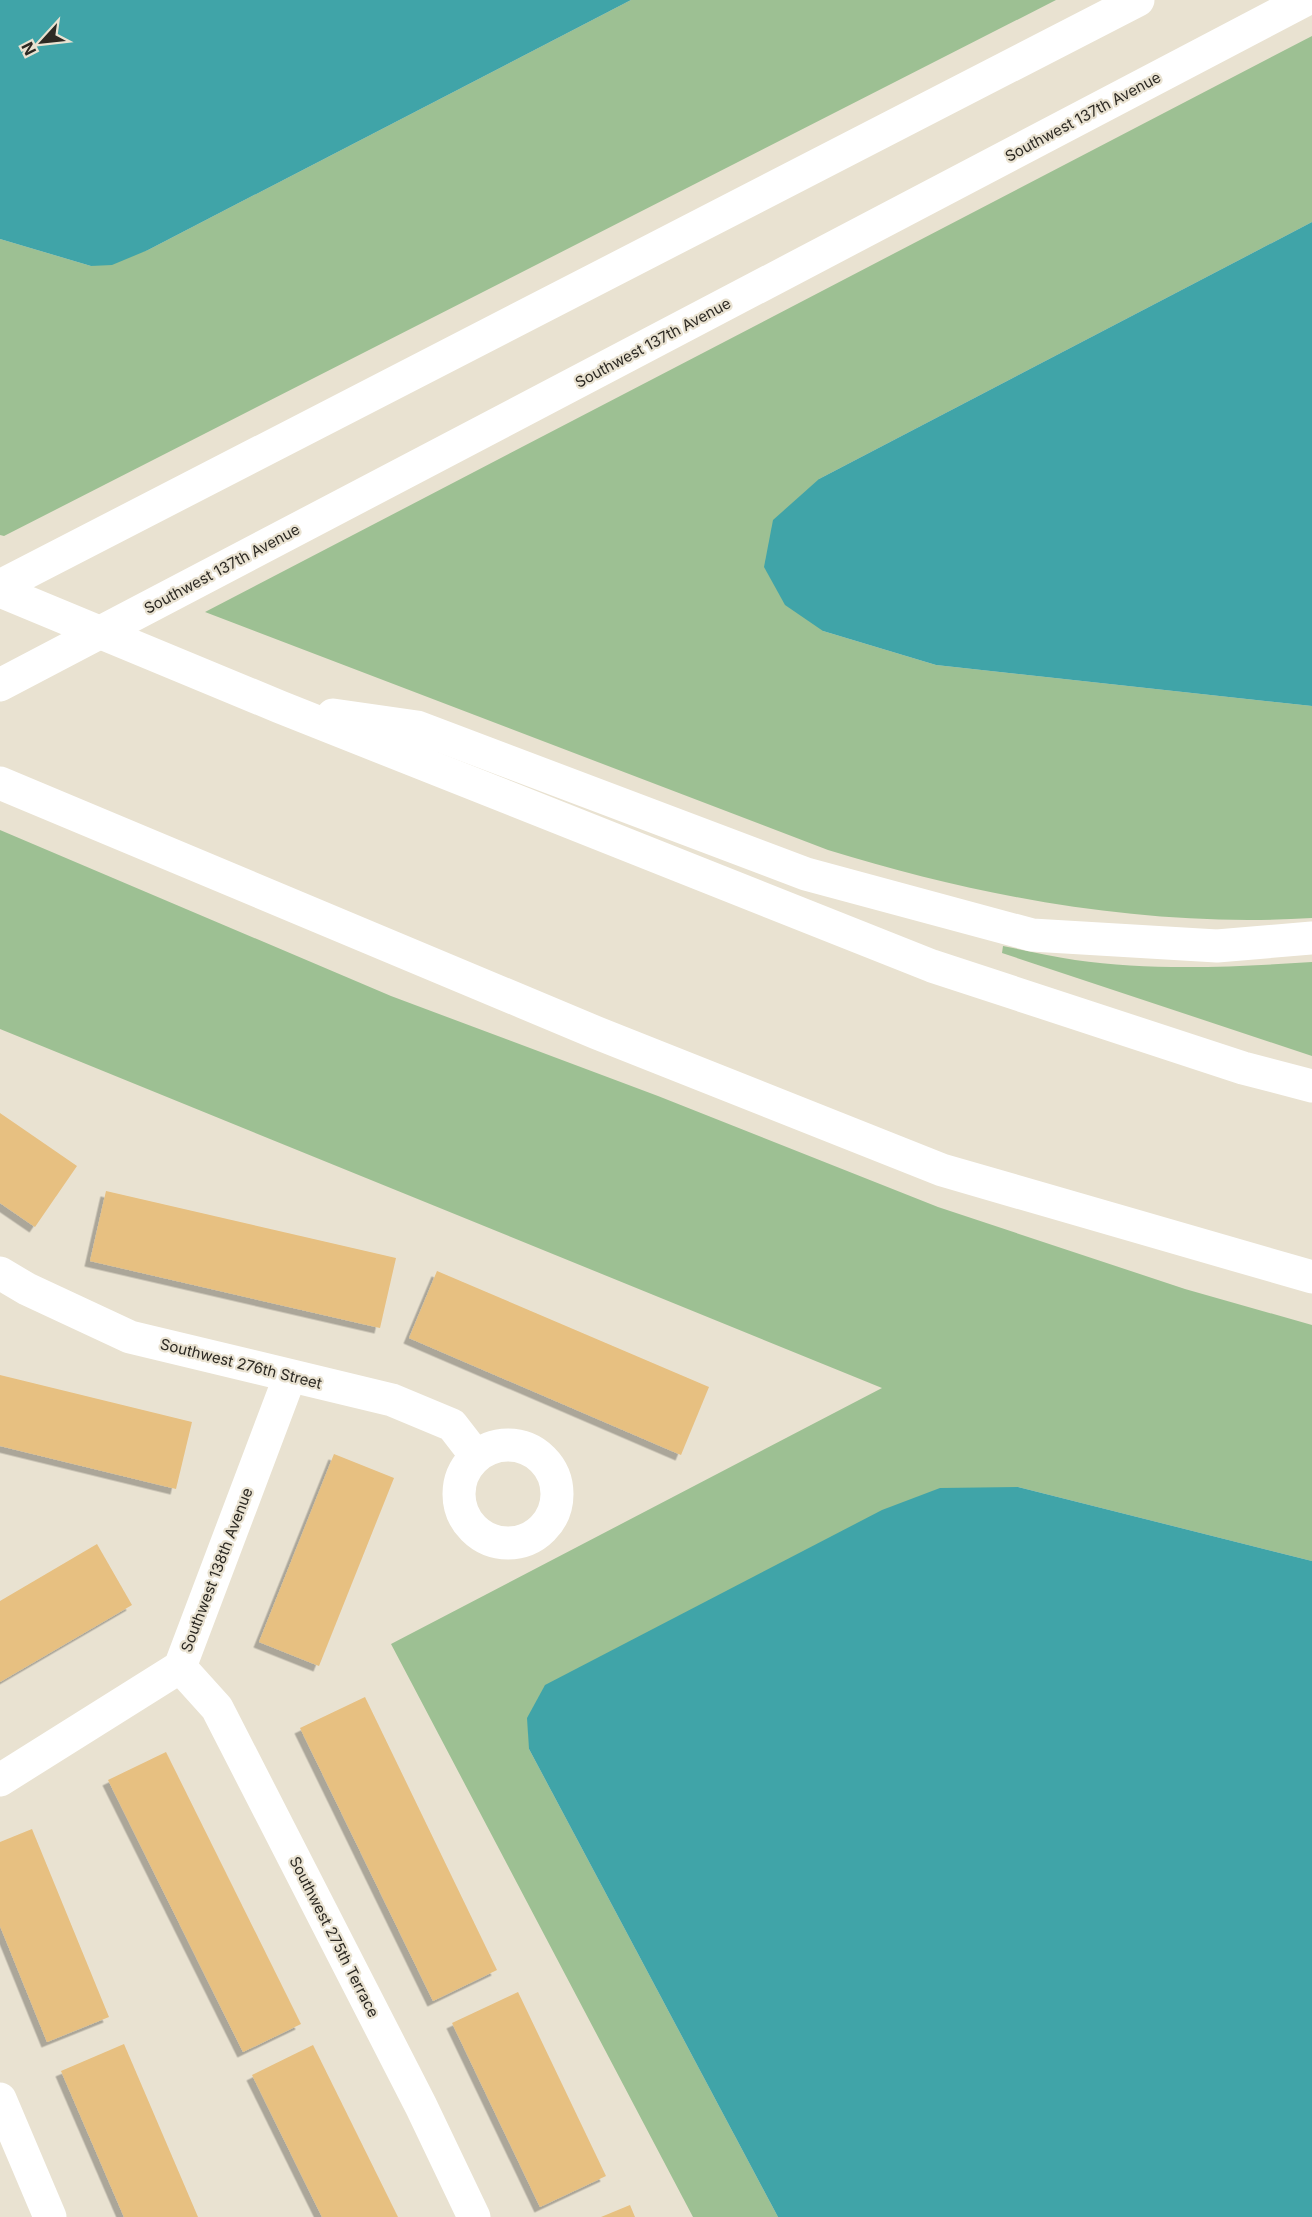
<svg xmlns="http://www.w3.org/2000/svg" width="1312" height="2217" viewBox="0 0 1312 2217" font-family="Inter,sans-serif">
<defs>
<filter id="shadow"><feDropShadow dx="-5.5" dy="5.5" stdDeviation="0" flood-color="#0004"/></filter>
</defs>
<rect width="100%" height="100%" fill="#e9e2d1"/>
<!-- green -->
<g fill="#9dc093">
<polygon points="631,0 1056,0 4,536 0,535 0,239 91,266 148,250"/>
<path d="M 1312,36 L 1312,222 L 819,479 L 823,631 L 936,665 L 1312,706 L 1312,918 C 1148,928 984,898 828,850 L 205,612 Z"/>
<polygon points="0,830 391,996 658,1096 938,1207 1185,1289 1312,1325 1312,1561 1018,1487 529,1749 778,2217 693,2217 391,1644 882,1388 0,1029"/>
<path d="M 1003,946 C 1027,951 1051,956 1075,960 C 1152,971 1234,967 1312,962 L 1312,1056 L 1002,953 Z"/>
</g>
<!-- water -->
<g fill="#40a4a8">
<polygon points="0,0 631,0 148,250 112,265 91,266 0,239"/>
<polygon points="1312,222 1312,706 936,665 823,631 785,605 764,567 773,520 819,479"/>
<polygon points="1018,1487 1312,1561 1312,2217 778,2217 529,1749 527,1718 545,1685 882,1510 940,1488"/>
</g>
<!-- building -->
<g fill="#e7c081" filter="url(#shadow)">
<polygon points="0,1113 77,1166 35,1227 0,1203"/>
<polygon points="106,1191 396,1258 380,1328 90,1261"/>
<polygon points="437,1271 709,1387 681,1455 409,1338"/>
<polygon points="0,1375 192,1422 176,1489 0,1446"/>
<polygon points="334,1454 394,1478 319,1666 259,1642"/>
<polygon points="97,1544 132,1605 0,1682 0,1601"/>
<polygon points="365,1697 497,1970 433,2001 300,1728"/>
<polygon points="166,1752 301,2024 243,2052 108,1780"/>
<polygon points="32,1829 109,2017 47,2042 0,1926 0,1842"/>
<polygon points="518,1992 606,2176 540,2207 452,2023"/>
<polygon points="124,2044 198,2217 124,2217 61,2071"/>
<polygon points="313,2045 398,2217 322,2217 252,2075"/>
<polygon points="630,2205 635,2217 601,2217"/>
</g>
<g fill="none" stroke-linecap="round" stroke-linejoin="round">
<!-- street -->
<g stroke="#fff" stroke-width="33">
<polyline points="0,1273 27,1289 130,1337 392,1400 452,1425 476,1456"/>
<circle cx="508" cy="1494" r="49"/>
<polyline points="180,1667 217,1708 421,2106 474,2217"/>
<polyline points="0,1780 180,1667 290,1376"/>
<polyline points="0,2099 50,2217"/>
</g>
<!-- secondary -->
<g stroke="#fff" stroke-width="33">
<polyline points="0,586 1138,0"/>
<polyline points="0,685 1305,0"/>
</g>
<!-- highway -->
<g stroke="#fff" stroke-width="33">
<polyline points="0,591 280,707 932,966 1243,1068 1312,1086"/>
<polyline points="333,715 417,727 806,874 1032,935 1217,946 1312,938"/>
<polyline points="0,783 597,1033 942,1170 1312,1277"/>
</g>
</g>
<g text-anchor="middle" stroke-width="4.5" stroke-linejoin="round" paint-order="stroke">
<!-- street labels -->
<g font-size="15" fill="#2c2923" stroke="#e9e2d1">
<text transform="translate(1083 117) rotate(-28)" y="5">Southwest 137th Avenue</text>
<text transform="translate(653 343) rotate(-28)" y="5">Southwest 137th Avenue</text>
<text transform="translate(222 569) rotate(-28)" y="5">Southwest 137th Avenue</text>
<text transform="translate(241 1364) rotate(14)" y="5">Southwest 276th Street</text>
<text transform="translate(217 1570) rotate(-69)" y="5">Southwest 138th Avenue</text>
<text transform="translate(334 1937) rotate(63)" y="5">Southwest 275th Terrace</text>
</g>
</g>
<!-- north arrow -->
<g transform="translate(42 42) rotate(243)" stroke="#e9e2d1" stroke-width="4.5" paint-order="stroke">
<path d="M0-4.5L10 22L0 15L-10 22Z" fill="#2c2923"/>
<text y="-9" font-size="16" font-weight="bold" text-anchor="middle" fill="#2c2923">N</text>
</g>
</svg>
